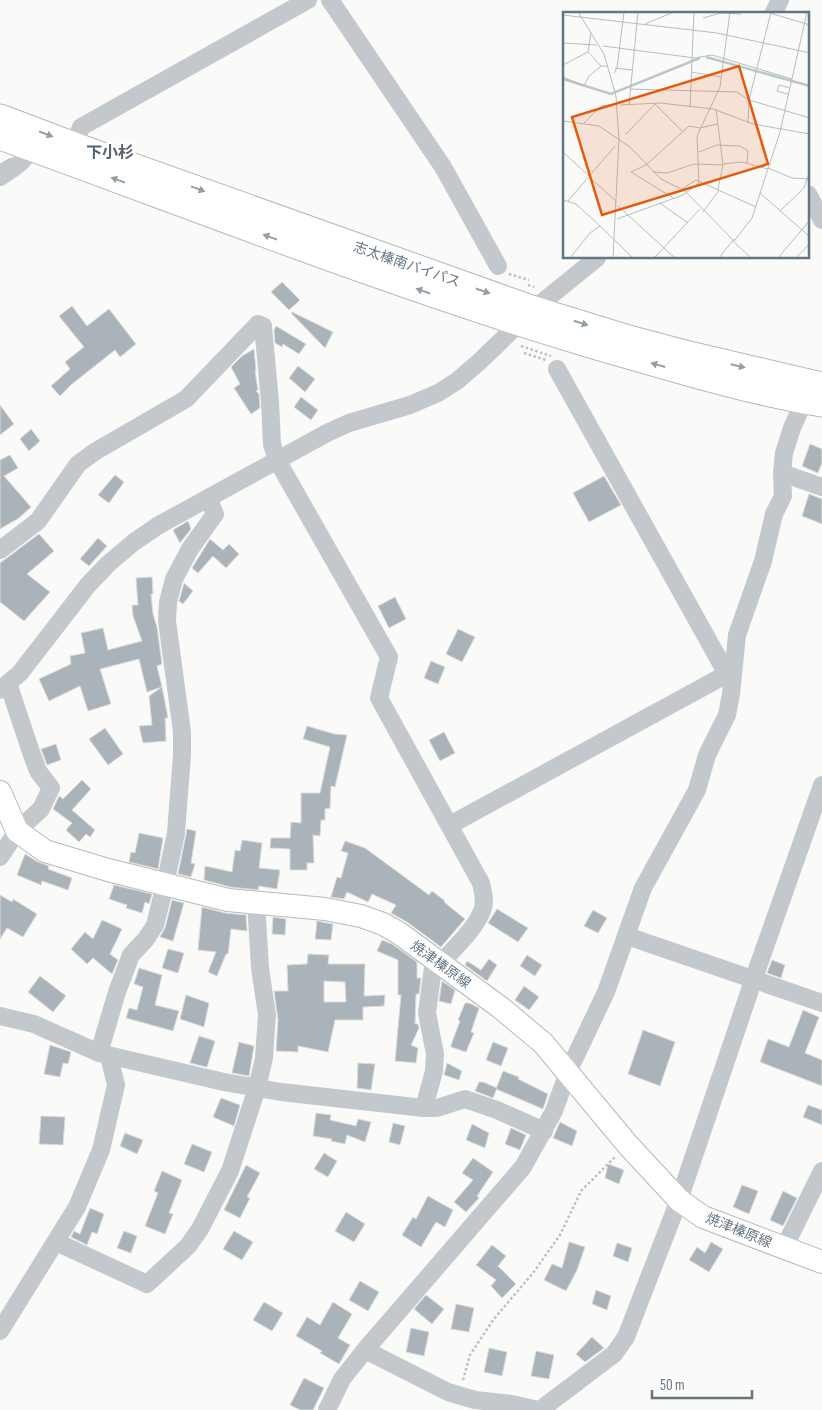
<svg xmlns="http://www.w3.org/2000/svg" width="822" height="1410" viewBox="0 0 822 1410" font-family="'Sofia Sans Condensed','Noto Sans JP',sans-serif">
<rect width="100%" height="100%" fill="#fafaf8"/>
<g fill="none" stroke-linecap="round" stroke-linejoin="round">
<!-- stream -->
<polyline stroke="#bbc7cb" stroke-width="4" points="0,166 10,160"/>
</g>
<!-- building -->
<g fill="#aab3b9" stroke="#dcdcda" fill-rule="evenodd">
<polygon points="282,282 300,300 289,310 271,292"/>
<polygon points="72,306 87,326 109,309 136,344 120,357 115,350 72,384 60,396 51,386 70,369 65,362 84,347 59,316"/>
<polygon points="292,312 333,332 325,348 291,313"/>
<polygon points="276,326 306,344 299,354 283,344 282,347 275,343 274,330"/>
<polygon points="254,349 256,371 255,371 258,390 256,391 259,394 260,408 251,414 234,388 240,384 231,367 242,356"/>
<polygon points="298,366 315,379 305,392 289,378"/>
<polygon points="301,397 318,410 311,420 294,407"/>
<polygon points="0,405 14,424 0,435"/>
<polygon points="31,429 40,441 29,451 20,439"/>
<polygon points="810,444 822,449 822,463 818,473 802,466"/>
<polygon points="10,455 18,468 4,476 31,507 19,518 0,529 0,460"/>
<polygon points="115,475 124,482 109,503 98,495"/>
<polygon points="604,476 621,505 589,522 573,493"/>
<polygon points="809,494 822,499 822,524 802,516"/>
<polygon points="188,521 191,529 180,543 173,530"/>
<polygon points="39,534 54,551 27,574 50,592 24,621 0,602 0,563"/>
<polygon points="98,538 107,546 89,566 80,559"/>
<polygon points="210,539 223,550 229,544 239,554 226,568 213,556 198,573 192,568"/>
<polygon points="152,577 153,594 151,594 153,614 157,627 162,664 157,666 162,687 147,692 139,659 100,669 111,704 88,711 80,686 49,701 39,679 71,664 70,656 85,653 81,633 103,628 108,650 142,641 133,616 132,605 138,605 136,578"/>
<polygon points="184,583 193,591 183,604 179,601"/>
<polygon points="395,597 406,619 389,628 378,606"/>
<polygon points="458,629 475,637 462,662 446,654"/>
<polygon points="431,661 445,667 438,684 424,678"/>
<polygon points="162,687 168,718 165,718 166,741 143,743 139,726 152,725 149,696"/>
<polygon points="307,726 334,734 347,735 335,787 331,786 330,808 325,809 325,820 321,820 320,836 313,835 314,863 307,863 307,870 290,870 290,849 270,848 271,838 290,838 291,822 301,823 301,793 320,793 330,747 303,739"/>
<polygon points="105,728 123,754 108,765 89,739"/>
<polygon points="444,732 455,753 440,761 429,740"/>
<polygon points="56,744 61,760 47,765 41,749"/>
<polygon points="82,780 91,789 72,810 95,830 90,837 86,834 79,842 66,830 72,823 53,809 59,796 63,799"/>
<polygon points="187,829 196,831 191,863 195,864 191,877 178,874"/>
<polygon points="139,833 163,838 158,869 129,862 131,852 135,853"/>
<polygon points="242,840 262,843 259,868 280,870 277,889 259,886 258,890 230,887 204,880 205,866 232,872 235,850 240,851"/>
<polygon points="345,841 365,848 429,895 432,891 445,901 444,902 465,919 441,947 407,922 391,913 396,905 372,894 368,902 347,892 344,899 331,897 337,877 341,878 348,853 341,851"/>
<polygon points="25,854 38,862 49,866 48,869 72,878 68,890 42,881 41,885 17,875"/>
<polygon points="114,885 152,894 149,904 145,902 142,913 126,908 127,905 109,899"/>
<polygon points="0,895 12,902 13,899 37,914 23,937 7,928 0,939"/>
<polygon points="172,900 184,903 173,941 160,937 165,928"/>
<polygon points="202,907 225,913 246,915 247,931 231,929 228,954 226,954 217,976 208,972 216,952 198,950"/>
<polygon points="497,909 528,928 518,942 488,923"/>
<polygon points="593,910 607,918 598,933 584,926"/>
<polygon points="273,917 286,919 285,935 272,934"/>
<polygon points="102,920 122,929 110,954 118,960 112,974 93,958 87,964 71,949 85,932 93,939"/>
<polygon points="317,921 333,924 331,940 315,939"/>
<polygon points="382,940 392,944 417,962 417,978 421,978 419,994 416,994 415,1024 418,1024 419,1028 411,1045 418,1048 416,1063 395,1061 401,995 398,995 398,960 377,951"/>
<polygon points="168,949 184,953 178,973 162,968"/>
<path d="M 308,954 L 329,955 L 328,964 L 365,964 L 364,996 L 385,995 L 384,1006 L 363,1007 L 363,1020 L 335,1020 L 328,1052 L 298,1046 L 298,1052 L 276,1051 L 278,1020 L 274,991 L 288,991 L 287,965 L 307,964 ZM 324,981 L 345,982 L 346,1002 L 324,1002 Z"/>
<polygon points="527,955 542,965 535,976 520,966"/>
<polygon points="489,959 497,965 487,981 465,965 467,961 481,970"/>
<polygon points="772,960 785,965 781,978 767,973"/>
<polygon points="139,968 162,975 155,1005 179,1011 173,1031 126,1018 129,1008 137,1010 143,987 134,984"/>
<polygon points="40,976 66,996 53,1012 28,992"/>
<polygon points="442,981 455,990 451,1004 439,1001"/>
<polygon points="524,986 539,997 529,1010 515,1000"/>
<polygon points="186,995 209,1003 204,1027 180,1019"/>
<polygon points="465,1003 469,1003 479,1008 471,1032 474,1033 466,1052 451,1047 451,1045 460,1021 458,1020"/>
<polygon points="803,1010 819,1017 805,1053 822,1060 822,1086 760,1062 768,1039 789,1047"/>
<polygon points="643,1030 675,1042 660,1086 628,1074"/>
<polygon points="199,1036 215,1041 207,1067 190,1063"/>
<polygon points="239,1042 254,1046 249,1076 232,1073"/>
<polygon points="493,1042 508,1048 501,1066 486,1060"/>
<polygon points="50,1045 71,1052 68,1064 63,1063 60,1077 44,1074"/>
<polygon points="358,1063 375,1064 371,1090 357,1088"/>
<polygon points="447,1063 462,1071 459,1080 444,1075"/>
<polygon points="503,1071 519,1077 518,1079 548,1094 543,1109 496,1089"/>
<polygon points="479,1082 483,1082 497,1088 493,1098 475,1091"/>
<polygon points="221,1098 240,1105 234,1126 213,1117"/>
<polygon points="808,1105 822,1110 822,1125 803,1117"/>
<polygon points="316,1113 331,1115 330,1120 356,1126 358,1119 371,1122 365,1142 347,1135 345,1144 331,1141 332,1139 313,1136"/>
<polygon points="41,1116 65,1117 63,1145 39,1144"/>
<polygon points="560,1122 577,1131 572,1146 553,1138"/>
<polygon points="393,1123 405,1126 400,1145 389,1142"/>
<polygon points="472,1124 489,1133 485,1148 466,1140"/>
<polygon points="511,1128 526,1135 520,1150 505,1144"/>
<polygon points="125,1133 143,1140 137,1154 120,1146"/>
<polygon points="192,1144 212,1152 204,1172 184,1164"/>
<polygon points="324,1153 337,1161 328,1177 314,1169"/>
<polygon points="473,1158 493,1172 477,1196 479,1198 466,1212 454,1202 473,1180 462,1173"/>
<polygon points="608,1164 624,1170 619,1184 605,1178"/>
<polygon points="246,1165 260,1173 247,1197 250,1198 240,1218 224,1210"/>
<polygon points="162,1171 182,1180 169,1213 173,1214 165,1234 145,1226 158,1193 154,1191"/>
<polygon points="742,1185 758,1191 749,1214 733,1207"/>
<polygon points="783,1191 797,1198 783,1226 770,1220"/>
<polygon points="428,1196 453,1210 445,1227 436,1222 421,1247 402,1235 413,1217 416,1219"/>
<polygon points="90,1208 104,1214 97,1234 92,1232 87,1245 71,1237 74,1231 80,1234"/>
<polygon points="346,1212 365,1224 354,1242 335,1231"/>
<polygon points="124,1231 137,1236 131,1253 117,1248"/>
<polygon points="234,1231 253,1242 242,1260 223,1249"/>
<polygon points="569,1242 585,1247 577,1270 566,1291 544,1280 552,1264 562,1268"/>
<polygon points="711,1242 723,1249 709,1272 689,1260 697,1247 705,1253"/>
<polygon points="617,1243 632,1248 628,1262 613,1256"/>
<polygon points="492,1245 506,1256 498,1266 516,1284 502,1298 491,1286 496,1280 476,1265"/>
<polygon points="360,1281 379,1292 368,1311 349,1300"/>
<polygon points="596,1290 611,1296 607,1310 592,1304"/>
<polygon points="426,1295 444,1309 432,1324 414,1309"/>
<polygon points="264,1302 283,1313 272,1331 253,1320"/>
<polygon points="333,1302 352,1314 338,1338 350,1345 339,1364 320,1353 322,1351 296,1336 307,1317 320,1325"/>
<polygon points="456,1304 474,1308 469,1332 451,1329"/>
<polygon points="411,1328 429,1332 424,1356 406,1352"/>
<polygon points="592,1337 604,1348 585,1362 576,1354"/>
<polygon points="489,1348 507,1352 502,1376 484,1372"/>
<polygon points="536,1351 554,1355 549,1379 531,1376"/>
<polygon points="304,1378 324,1388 313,1410 300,1410 290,1405"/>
</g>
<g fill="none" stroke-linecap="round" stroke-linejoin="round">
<!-- major casing -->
<g stroke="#b5babe" stroke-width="24">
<polyline id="major" points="0,792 17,831 45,851 108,870 228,900 325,909 361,916 383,924 399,933 501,1008 543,1043 628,1145 679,1200 703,1217 822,1262"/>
</g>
<!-- highway casing -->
<g stroke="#b4b9bd" stroke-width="27">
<g id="highway">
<polyline points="0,117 74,145 534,309 625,337 693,355 822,385"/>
<path d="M 0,137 C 196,208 390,285 590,345 C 667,367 743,391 822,404"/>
</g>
</g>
<!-- path -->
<g stroke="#bbbfc2" stroke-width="2.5" stroke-dasharray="2.5 2.5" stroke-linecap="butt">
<polyline points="509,274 529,280"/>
<polyline points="528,285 534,287"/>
<polyline points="521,346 551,356"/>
<polyline points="524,353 546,360"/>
<polyline points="463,1380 470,1355 493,1320 533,1273 560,1235 581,1191 616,1156"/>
</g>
<!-- minor -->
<g stroke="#c3c8cc" stroke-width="18">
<polyline points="330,0 443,167 498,266"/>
<polyline points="773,14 780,0"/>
<polyline points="74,145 81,127 308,0"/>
<path d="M 0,177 C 13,168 25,163 30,148"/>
<polyline points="808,194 822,220"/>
<polyline points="557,369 727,674 733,671"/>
<polyline points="782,473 822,487"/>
<path d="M 0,550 L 38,521 L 78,464 L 96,451 L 186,399 L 258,324 L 263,326 L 270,402 L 272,444 L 277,460 L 389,657 L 379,698 L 481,883 C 483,892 486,902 482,911 C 474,931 454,948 440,964"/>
<polyline points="0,690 20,673 88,585 108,564 134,542 159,525 327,433 349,423 410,405 438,393 457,381 479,362 534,309 597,258"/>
<polyline points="450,825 727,674"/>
<polyline points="0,857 17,831 41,809 51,788 38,771 31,752 8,683"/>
<polyline points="627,936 822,1003"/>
<polyline points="0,1016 34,1024 99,1053 224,1082 281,1092 424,1108 437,1108 465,1099 497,1110 544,1131"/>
<polyline points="99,1053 117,992 131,955 146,939 155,925 165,885 176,833 182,755 182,732 167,621 168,602 174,579 190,549 215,514 208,498"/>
<polyline points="424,1108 434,1071 435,1054 427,1013 434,960"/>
<polyline points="56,1242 147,1284 188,1246 200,1229 230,1171 257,1088 264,1058 267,1015 260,968 256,902"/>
<polyline points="784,1248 822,1171"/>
<polyline points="0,1331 77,1207 101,1150 116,1085 109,1056"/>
<polyline points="365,1350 448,1392 475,1400 512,1404 538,1410"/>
<polyline points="327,1410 342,1379 365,1350 523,1167 554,1111 568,1072 606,992 643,888 697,790 707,755 727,715 731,694 737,635 763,561 774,514 783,496 782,473 784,453 792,428 804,401"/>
<polyline points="540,1410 614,1354 626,1337 679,1200 754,978 822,785"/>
</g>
<!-- major -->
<use href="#major" stroke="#fff" stroke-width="22"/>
<!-- highway -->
<use href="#highway" stroke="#fff" stroke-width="25"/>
</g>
<!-- one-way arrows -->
<defs><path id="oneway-solid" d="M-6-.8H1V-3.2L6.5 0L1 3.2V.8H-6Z" transform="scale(1.25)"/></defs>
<g fill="#939fa8">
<use href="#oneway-solid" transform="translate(46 134) rotate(21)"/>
<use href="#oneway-solid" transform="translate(118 180) rotate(-160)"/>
<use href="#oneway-solid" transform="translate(198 189) rotate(20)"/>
<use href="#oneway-solid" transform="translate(270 237) rotate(-160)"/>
<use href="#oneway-solid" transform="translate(423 291) rotate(-161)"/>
<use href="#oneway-solid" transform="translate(483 291) rotate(19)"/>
<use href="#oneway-solid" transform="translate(581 323) rotate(17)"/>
<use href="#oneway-solid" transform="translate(658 365) rotate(-164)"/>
<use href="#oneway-solid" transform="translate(738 366) rotate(13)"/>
</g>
<g text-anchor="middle" stroke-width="5" stroke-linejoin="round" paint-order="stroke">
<!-- street labels -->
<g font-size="14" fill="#657683" stroke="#fff">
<text transform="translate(407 264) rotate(19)" y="5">志太榛南バイパス</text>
<text transform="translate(441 964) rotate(36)" y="5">焼津榛原線</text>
<text transform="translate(739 1230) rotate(22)" y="5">焼津榛原線</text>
</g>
<!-- quarter labels -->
<g font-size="16" font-weight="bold" fill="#57646e" stroke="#fff">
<text x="110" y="158">下小杉</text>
</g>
</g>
<!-- overview -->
<g transform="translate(563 12)">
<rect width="246" height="246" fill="#fafaf8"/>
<path fill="none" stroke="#bbc7cb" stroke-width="2.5" d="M 143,45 L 247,74M 0,67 L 48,82 L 137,46"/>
<path fill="none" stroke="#b5bdc2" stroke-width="1" d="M 15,0 L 41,42 L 53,84 L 56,128 L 50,246M 207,1 L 247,13M 0,3 L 154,21 L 247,41M 140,6 L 158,1 L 178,2M 82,12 L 111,0M 0,31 L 34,33M 40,34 L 132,46 L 149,43 L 229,67M 25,40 L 28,21M 25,40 L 38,54M 0,53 L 25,40M 52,56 L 69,58M 128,60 L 158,65M 51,61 L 54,56 L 61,0M 0,65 L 21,74 L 26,64 L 38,54 L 45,54M 67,77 L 174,80 L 186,88 L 247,106M 225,82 L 214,79 L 216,73 L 227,76M 92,92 L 120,120M 57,93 L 97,91 L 150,97 L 190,112 L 247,122M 66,93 L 75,0M 127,95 L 131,0M 153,97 L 160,153 L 155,177M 0,109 L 36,114 L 67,135 L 98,167 L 122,179 L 170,228M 21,111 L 38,94 L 55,92M 185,111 L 186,88 L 208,0M 137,116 L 154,112M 62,123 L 92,92M 0,140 L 26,164M 136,140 L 154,133 L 177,134 L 185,139 L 184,151M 160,152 L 179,150 L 205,157M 205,156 L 229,166 L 247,167M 90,160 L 104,161 L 131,152 L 160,153M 26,165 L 53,189M 119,177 L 133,168 L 193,195M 197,181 L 247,225M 110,186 L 68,160 L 83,153 L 126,114 L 137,116M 0,188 L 13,192 L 37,214M 5,189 L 52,134M 97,191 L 125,211M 55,194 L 112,246M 217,199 L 241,176 L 247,159M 140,200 L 156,178M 54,207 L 120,183 L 136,171 L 134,124 L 157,75 L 167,0M 172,228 L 189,206 L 217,120 L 244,0M 172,231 L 188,246M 7,246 L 27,221 L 37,214 L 70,246M 91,246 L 137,197M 156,246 L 170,228 L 172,228 L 170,231M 215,246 L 247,208M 233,246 L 247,231"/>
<path fill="#e8590c" fill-opacity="0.15" stroke="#e8590c" stroke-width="2.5" d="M 176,54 L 205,152 L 39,203 L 9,105 Z"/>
<rect width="246" height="246" fill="none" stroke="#657683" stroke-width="2.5"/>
</g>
<!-- scale -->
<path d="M652 1390v8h100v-8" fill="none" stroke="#657683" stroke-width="2.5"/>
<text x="660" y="1390" font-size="15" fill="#657683" stroke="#ffffff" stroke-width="4" paint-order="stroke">50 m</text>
</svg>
